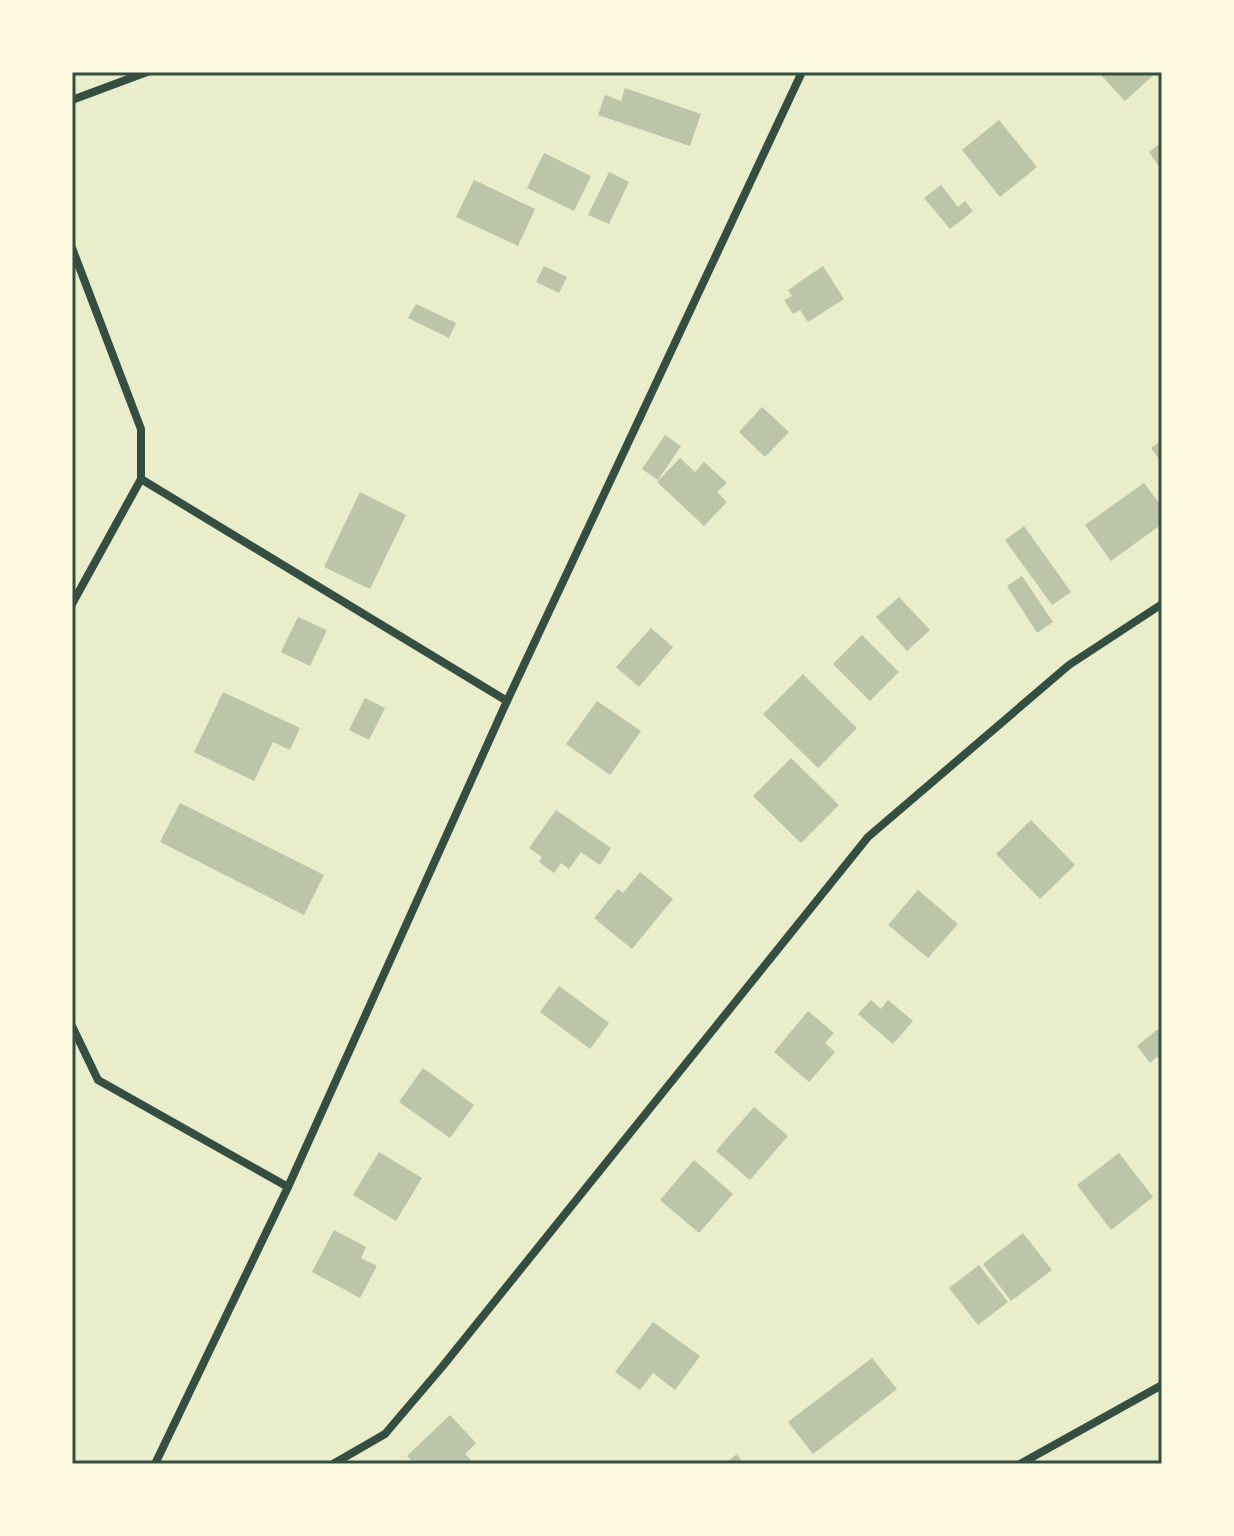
<svg xmlns="http://www.w3.org/2000/svg" width="1234" height="1536" viewBox="0 0 1234 1536" font-family="Montserrat,sans-serif">
<rect width="100%" height="100%" fill="#e9edc9"/>
<!-- building -->
<g fill="#bcc5a7">
<polygon points="1098,72 1157,72 1125,101"/>
<polygon points="625,88 701,114 690,146 598,115 605,95 621,101"/>
<polygon points="999,120 1037,167 1000,197 962,150"/>
<polygon points="1162,142 1162,171 1149,152"/>
<polygon points="544,153 591,176 574,211 527,188"/>
<polygon points="609,172 629,182 609,224 588,215"/>
<polygon points="474,180 535,209 518,246 456,217"/>
<polygon points="941,185 958,207 965,201 973,211 950,229 924,198"/>
<polygon points="544,266 567,277 559,293 536,282"/>
<polygon points="823,266 844,299 808,322 800,310 793,314 784,300 792,296 788,290"/>
<polygon points="416,304 456,323 449,338 408,318"/>
<polygon points="762,407 789,432 765,457 739,432"/>
<polygon points="665,435 681,446 658,480 642,469"/>
<polygon points="1162,440 1162,463 1151,448"/>
<polygon points="680,458 695,472 704,462 727,483 717,492 727,502 704,526 657,482"/>
<polygon points="1144,483 1162,507 1162,524 1111,561 1085,525"/>
<polygon points="360,492 406,515 370,589 324,567"/>
<polygon points="1024,526 1071,592 1052,605 1005,540"/>
<polygon points="1022,576 1053,622 1037,633 1007,586"/>
<polygon points="899,597 930,630 907,651 876,617"/>
<polygon points="298,617 327,630 310,666 281,652"/>
<polygon points="651,628 673,647 639,687 616,667"/>
<polygon points="862,635 899,672 870,701 833,664"/>
<polygon points="803,674 857,728 818,768 763,714"/>
<polygon points="223,692 300,728 290,750 273,742 254,781 194,752"/>
<polygon points="365,698 385,708 369,740 349,730"/>
<polygon points="597,701 641,731 610,775 566,744"/>
<polygon points="791,758 839,805 801,843 753,796"/>
<polygon points="180,803 324,875 304,915 160,842"/>
<polygon points="556,810 611,848 600,865 581,852 569,869 561,863 554,873 539,862 542,857 529,848"/>
<polygon points="1031,820 1075,865 1040,899 996,854"/>
<polygon points="640,872 673,899 632,949 594,918 618,889 623,893"/>
<polygon points="918,890 958,924 928,958 888,925"/>
<polygon points="559,986 609,1023 590,1049 540,1012"/>
<polygon points="871,1000 881,1009 888,1000 913,1021 893,1044 858,1014"/>
<polygon points="808,1011 834,1033 825,1043 835,1052 809,1082 774,1052"/>
<polygon points="1158,1029 1162,1034 1162,1063 1157,1057 1150,1063 1137,1046"/>
<polygon points="423,1068 474,1105 450,1138 399,1102"/>
<polygon points="754,1107 788,1136 750,1180 716,1151"/>
<polygon points="379,1152 422,1178 396,1221 353,1195"/>
<polygon points="1119,1153 1153,1197 1111,1230 1077,1185"/>
<polygon points="694,1160 733,1194 699,1233 660,1200"/>
<polygon points="334,1230 366,1247 361,1258 377,1266 360,1298 312,1272"/>
<polygon points="1023,1233 1052,1270 1011,1301 983,1264"/>
<polygon points="979,1265 1008,1302 978,1325 949,1288"/>
<polygon points="653,1322 700,1356 675,1390 653,1373 640,1390 615,1372"/>
<polygon points="872,1358 897,1389 813,1454 788,1422"/>
<polygon points="450,1415 476,1443 465,1454 473,1462 471,1464 414,1464 407,1456"/>
<polygon points="737,1454 744,1464 724,1464"/>
</g>
<g fill="none" stroke-linecap="round" stroke-linejoin="round">
<!-- minor -->
<g stroke="#344e41" stroke-width="8">
<polyline points="72,100 147,72"/>
<polyline points="72,248 141,429 141,479 507,701"/>
<polyline points="72,604 141,479"/>
<polyline points="72,1026 98,1080 288,1187"/>
<polyline points="155,1464 288,1187 507,701 802,72"/>
<polyline points="333,1464 385,1434 442,1367 868,837 1069,665 1162,604"/>
<polyline points="1020,1464 1162,1385"/>
</g>
</g>
<!-- border -->
<rect width="1234" height="1536" fill="none" stroke="#fefae0" stroke-width="148"/>
<rect x="74" y="74" width="1086" height="1388" fill="none" stroke="#344e41" stroke-width="3"/>
</svg>
